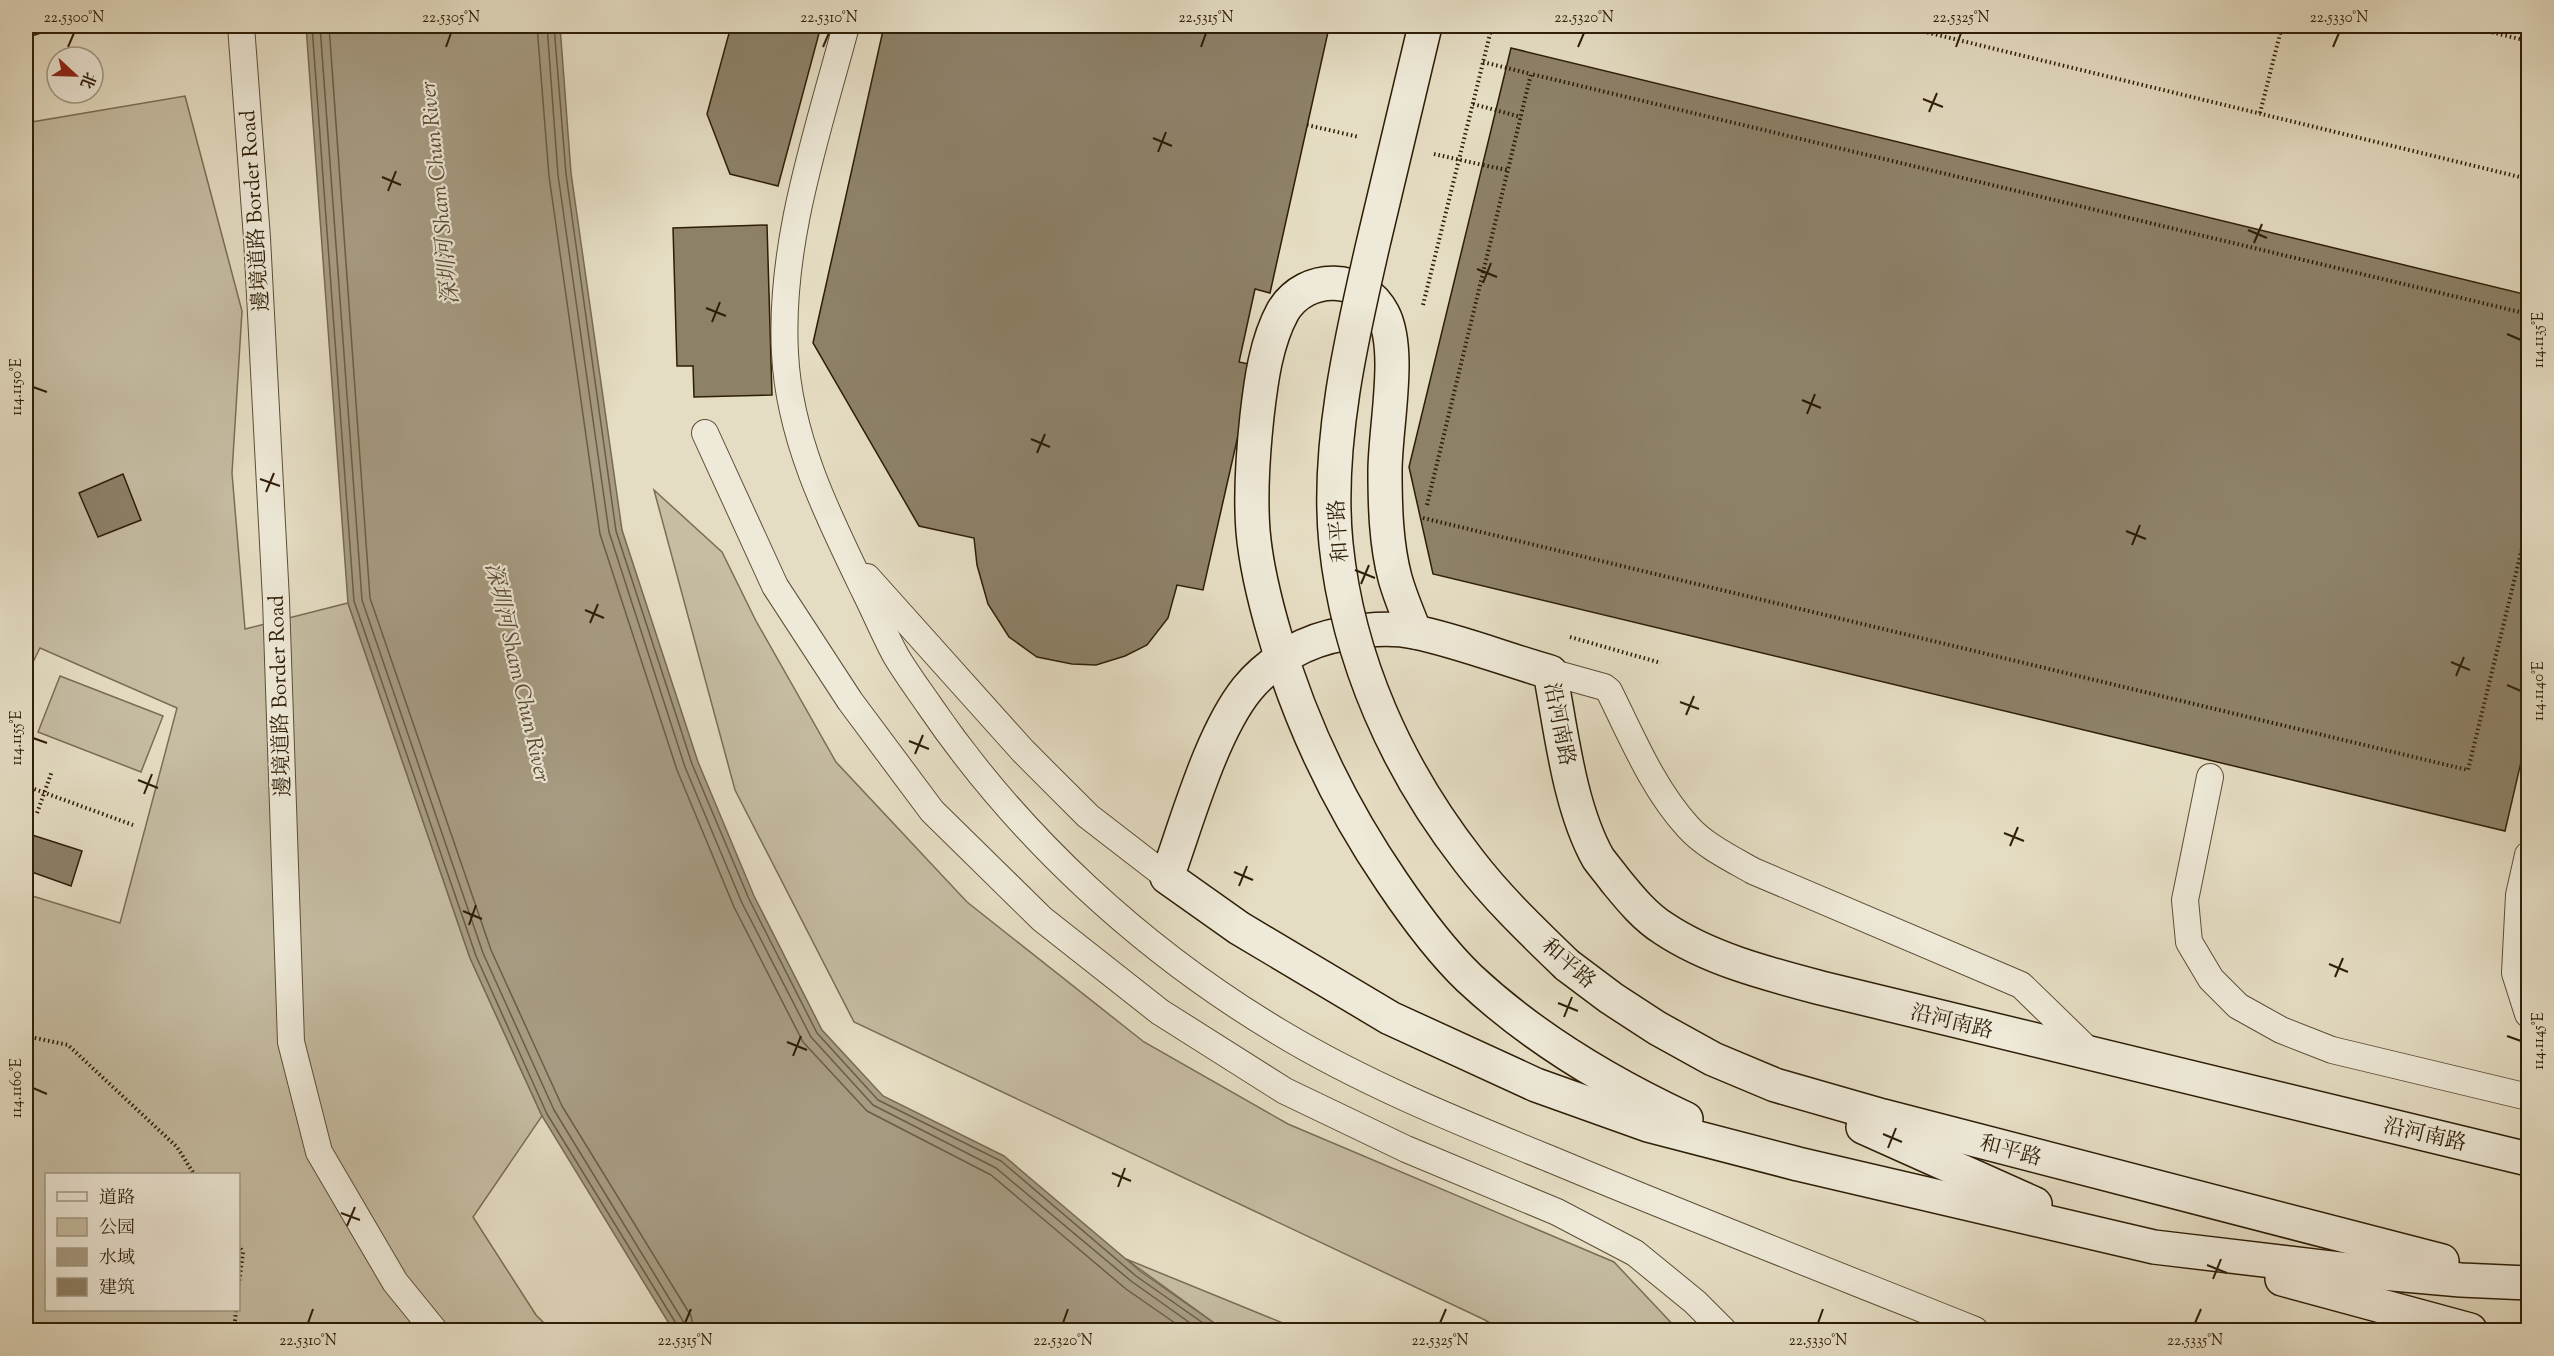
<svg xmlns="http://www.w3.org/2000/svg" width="2554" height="1356" viewBox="0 0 2554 1356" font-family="'Sorts Mill Goudy','Noto Serif SC',serif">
<rect width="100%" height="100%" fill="#e5ddc3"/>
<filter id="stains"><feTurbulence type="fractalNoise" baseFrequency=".00333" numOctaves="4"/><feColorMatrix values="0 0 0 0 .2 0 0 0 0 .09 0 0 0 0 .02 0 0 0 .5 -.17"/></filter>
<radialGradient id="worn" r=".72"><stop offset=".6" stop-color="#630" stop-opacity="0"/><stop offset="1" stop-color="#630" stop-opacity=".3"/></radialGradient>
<!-- green -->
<g fill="#c6bda3" stroke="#7a6e54" stroke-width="1.5" fill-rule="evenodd">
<path d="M 185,96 L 242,311 L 232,473 L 245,629 L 348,603 L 470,958 L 542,1116 L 473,1217 L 536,1315 L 551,1330 L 26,1330 L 26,894 L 120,923 L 177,708 L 40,648 L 26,676 L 26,123 ZM 46,1174 L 238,1174 L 238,1310 L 46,1310 Z"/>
<polygon points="654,490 722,552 756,621 836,762 967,902 1144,1042 1288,1124 1614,1262 1678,1330 1501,1330 1485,1320 854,1022 735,790"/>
<polygon points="60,676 163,716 141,772 38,732"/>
<polygon points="1126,1259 1300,1330 1224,1330"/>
</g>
<!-- water -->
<polygon fill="#a79c83" stroke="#776a51" stroke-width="1.5" points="306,26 560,26 571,173 622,530 698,762 754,896 822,1030 883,1096 1004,1156 1140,1271 1224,1330 673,1330 542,1116 470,958 348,603"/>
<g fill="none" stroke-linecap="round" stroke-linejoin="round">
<!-- shore -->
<g stroke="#6a5d44" stroke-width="1.5">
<polyline points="312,26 354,601 476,956 547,1114 677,1325 678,1330"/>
<polyline points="320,26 362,600 483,953 554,1110 683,1321 685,1330"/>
<polyline points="329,26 370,598 491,950 562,1106 691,1316 694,1330"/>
<polyline points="537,26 549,176 600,534 677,770 734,907 803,1042 867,1111 991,1175 1126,1289 1185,1330"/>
<polyline points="547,26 558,175 609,532 685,767 742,903 811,1037 873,1105 996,1168 1131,1281 1200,1330"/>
<polyline points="554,26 566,174 616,531 692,764 749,899 817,1033 878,1100 1001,1161 1136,1276 1213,1330"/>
</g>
</g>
<!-- building -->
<g fill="#8d8168" stroke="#2e1e06" stroke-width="1.5">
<polygon points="26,26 62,26 26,38"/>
<polygon points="731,26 821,26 778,186 730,174 707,114"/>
<polygon points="884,26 1298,26 1328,32 1270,293 1255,289 1239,362 1254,365 1203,590 1177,585 1168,618 1147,645 1125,656 1096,665 1072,664 1037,657 1009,637 988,604 977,565 974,538 919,526 813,343"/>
<polygon points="1511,48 2528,295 2528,732 2505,831 1433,574 1409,467"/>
<polygon points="767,225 772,395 694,397 693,366 677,366 673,228"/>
<polygon points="123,474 141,520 98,537 79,493"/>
<polygon points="26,833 82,851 71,886 26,870"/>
</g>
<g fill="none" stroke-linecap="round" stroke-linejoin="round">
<!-- lane casing -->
<g stroke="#5c4e35" stroke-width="28">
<g id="lane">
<polyline points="241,26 257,238 276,600 291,1042 319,1152 395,1282 434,1330"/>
<path d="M 846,26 C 818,132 779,242 785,353 C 789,439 829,518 866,594 C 876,614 885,636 896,656 C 906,673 918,689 929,705 C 1019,837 1142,950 1279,1032 C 1365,1084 1462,1123 1555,1161 C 1694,1219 1835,1274 1975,1330"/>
<polyline points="705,433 775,586 850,701 932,811 1042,919 1160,1012 1285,1091 1406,1149 1557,1212 1635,1253 1695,1302 1723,1330"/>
<polyline points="867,577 1023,751 1088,816 1167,877"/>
<path d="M 1550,672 L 1604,687 L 1609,691 C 1632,737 1653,789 1688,827 C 1705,846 1732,859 1753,871 L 2021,985 L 2092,1054"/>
<polyline points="2210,777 2185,900 2189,942 2211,979 2238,1006 2281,1030 2332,1050 2528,1097"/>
<polyline points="2528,855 2519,895 2515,973 2528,1014"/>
</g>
</g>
<!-- secondary casing -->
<g stroke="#2e1e06" stroke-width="36">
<g id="secondary">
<path d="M 1415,632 C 1408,615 1400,596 1395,578 C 1386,544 1385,506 1385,471 C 1385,428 1402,350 1383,314 C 1363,274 1306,273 1283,311 C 1266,342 1261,381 1257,416 C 1253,453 1250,492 1253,531 C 1256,566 1265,602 1275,636 C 1301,725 1340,806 1392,882 C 1415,916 1440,950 1469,978 C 1533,1038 1607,1082 1686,1119"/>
<polyline points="1567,965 1611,998 1657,1028 1713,1059 1775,1085 1883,1116 2442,1261"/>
<polyline points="1863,1127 2035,1204"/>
<path d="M 2528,1159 L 1821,988 C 1768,974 1709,959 1663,928 C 1644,916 1629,897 1615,880 C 1610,873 1603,865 1598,858 C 1569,806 1561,730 1550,672 C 1507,660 1459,641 1415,632 C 1391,627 1367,629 1343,634 C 1306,640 1271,660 1247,689 C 1211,734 1187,822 1167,877 L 1239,928 L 1390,1018 L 1536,1085 L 1648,1125 L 1798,1164 L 2154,1247 L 2348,1270 L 2461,1280 L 2528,1283"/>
<polyline points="2282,1279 2470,1330"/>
</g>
</g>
<!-- path -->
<g stroke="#2e1e06" stroke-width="4" stroke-dasharray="1.5 3" stroke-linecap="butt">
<polyline points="1901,26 2528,179"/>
<polyline points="2466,26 2528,41"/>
<polyline points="1483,62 1531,74"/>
<polyline points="1473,104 1521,117"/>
<polyline points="2260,113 2282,26"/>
<polyline points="1483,165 1507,170"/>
<polyline points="1423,305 1492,26"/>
<polyline points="1427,505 1531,74 2528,314"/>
<polyline points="1423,518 2468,770 2528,524"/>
<polyline points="1570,637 1661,663"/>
<polyline points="26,786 133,825"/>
<polyline points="37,813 52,771"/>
<polyline points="26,1036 68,1045 177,1147 194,1174"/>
<polyline points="238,1245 243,1252 238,1290"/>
<polyline points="234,1330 236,1310"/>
</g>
<!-- lane -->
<use href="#lane" stroke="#eee9d8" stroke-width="26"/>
<!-- secondary -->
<use href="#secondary" stroke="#eee9d8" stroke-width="33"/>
<!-- secondary-bridge casing -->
<g stroke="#2e1e06" stroke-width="36" stroke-linecap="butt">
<path id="secondary-bridge" d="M 1425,26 C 1408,97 1391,169 1374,240 C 1352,335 1326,446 1336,544 C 1348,660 1397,769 1469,861 C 1498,899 1533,932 1567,965"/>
</g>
<!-- path-bridge -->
<g stroke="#2e1e06" stroke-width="4" stroke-dasharray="1.5 3" stroke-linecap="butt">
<polyline points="1307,125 1359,137"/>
<polyline points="1434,154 1483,165"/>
</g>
<!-- secondary-bridge -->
<use href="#secondary-bridge" stroke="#eee9d8" stroke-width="33"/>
</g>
<!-- ticks -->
<path fill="none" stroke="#2e1e06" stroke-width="2" d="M 68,47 L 74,33M 446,47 L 451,33M 823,47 L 829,33M 1201,47 L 1206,33M 1578,47 L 1584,33M 1956,47 L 1961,33M 2333,47 L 2339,33M 1923,99 L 1943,107M 1929,112 L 1937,93M 1153,138 L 1172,146M 1158,152 L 1166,132M 382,177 L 401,185M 388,191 L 396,171M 2248,230 L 2267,238M 2254,243 L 2262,224M 1477,269 L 1497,277M 1483,283 L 1491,263M 706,308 L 726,316M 712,322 L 720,302M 2507,334 L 2521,340M 33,387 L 47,392M 1802,400 L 1821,408M 1807,414 L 1815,394M 1031,439 L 1050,447M 1037,453 L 1045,434M 260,479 L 280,486M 266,492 L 274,473M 2126,531 L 2146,539M 2132,545 L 2140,525M 1355,570 L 1375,578M 1361,584 L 1369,565M 585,610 L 604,618M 590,623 L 598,604M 2451,662 L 2470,670M 2456,676 L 2464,657M 2507,685 L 2521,691M 1680,702 L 1699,709M 1686,715 L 1694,696M 33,738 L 47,743M 909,741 L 929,749M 915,754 L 923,735M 138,780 L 158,788M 144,794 L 152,774M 2004,833 L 2024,841M 2010,846 L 2018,827M 1234,872 L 1253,880M 1239,886 L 1247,866M 463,911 L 482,919M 469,925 L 476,905M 2329,964 L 2348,972M 2335,977 L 2343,958M 1558,1003 L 1578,1011M 1564,1017 L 1572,997M 2507,1036 L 2521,1041M 787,1042 L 807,1050M 793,1056 L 801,1036M 33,1088 L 47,1094M 1883,1134 L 1902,1142M 1888,1148 L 1896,1128M 1112,1173 L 1131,1181M 1118,1187 L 1125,1168M 341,1213 L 360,1220M 347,1226 L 355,1207M 2207,1265 L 2227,1273M 2213,1279 L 2221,1259M 308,1323 L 313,1309M 685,1323 L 691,1309M 1063,1323 L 1068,1309M 1440,1323 L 1446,1309M 1818,1323 L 1823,1309M 2195,1323 L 2201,1309"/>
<g text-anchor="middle" stroke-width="4.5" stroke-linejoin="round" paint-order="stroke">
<!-- street labels -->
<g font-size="21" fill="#2e1e06" stroke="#eee9d8">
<text transform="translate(254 211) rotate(-94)" y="7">邊境道路 Border Road</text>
<text transform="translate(1338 531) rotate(-94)" y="7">和平路</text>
<text transform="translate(279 696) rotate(-92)" y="7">邊境道路 Border Road</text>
<text transform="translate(1560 724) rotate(79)" y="7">沿河南路</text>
<text transform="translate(1569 963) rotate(41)" y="7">和平路</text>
<text transform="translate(1952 1021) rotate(14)" y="7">沿河南路</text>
<text transform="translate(2425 1134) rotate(13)" y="7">沿河南路</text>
<text transform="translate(2011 1150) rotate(15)" y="7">和平路</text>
</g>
<!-- water labels -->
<g font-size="22" font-style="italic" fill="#584a32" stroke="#eee9d8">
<text transform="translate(438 193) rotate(-96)" y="8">深圳河 Sham Chun River</text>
<text transform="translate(519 672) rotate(77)" y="8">深圳河 Sham Chun River</text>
</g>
</g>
<!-- margin -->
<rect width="2554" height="1356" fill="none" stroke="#e5ddc3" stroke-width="66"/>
<!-- legend -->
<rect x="45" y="1173" width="195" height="138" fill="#eee9d8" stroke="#a19884" stroke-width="1.5"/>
<rect x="57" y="1192" width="30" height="9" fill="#eee9d8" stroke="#a19884" stroke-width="1.5"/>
<text x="99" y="1203" font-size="18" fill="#2e1e06">道路</text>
<rect x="57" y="1218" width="30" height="18" fill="#c6bda3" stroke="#a19884" stroke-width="1.5"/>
<text x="99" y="1233" font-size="18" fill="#2e1e06">公园</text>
<rect x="57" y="1248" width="30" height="18" fill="#a79c83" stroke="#a19884" stroke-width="1.5"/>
<text x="99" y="1263" font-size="18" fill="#2e1e06">水域</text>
<rect x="57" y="1278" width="30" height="18" fill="#8d8168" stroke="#a19884" stroke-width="1.5"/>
<text x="99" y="1293" font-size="18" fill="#2e1e06">建筑</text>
<!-- north arrow -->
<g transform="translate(75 75) rotate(112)"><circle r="28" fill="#eee9d8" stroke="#a19884" stroke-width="1.5"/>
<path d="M0-4.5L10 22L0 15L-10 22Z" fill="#8f2418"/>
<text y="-9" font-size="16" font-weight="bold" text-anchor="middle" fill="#2e1e06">北</text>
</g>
<rect x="33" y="33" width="2488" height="1290" fill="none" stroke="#2e1e06" stroke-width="2"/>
<g font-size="15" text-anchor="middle" fill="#2e1e06">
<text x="74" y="22">22.5300°N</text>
<text x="451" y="22">22.5305°N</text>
<text x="829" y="22">22.5310°N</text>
<text x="1206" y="22">22.5315°N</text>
<text x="1584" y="22">22.5320°N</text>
<text x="1961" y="22">22.5325°N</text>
<text x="2339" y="22">22.5330°N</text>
<text transform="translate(2538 340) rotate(-90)" y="5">114.1135°E</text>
<text transform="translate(16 387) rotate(-90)" y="5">114.1150°E</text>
<text transform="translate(2538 691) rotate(-90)" y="5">114.1140°E</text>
<text transform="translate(16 738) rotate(-90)" y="5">114.1155°E</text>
<text transform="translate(2538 1041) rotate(-90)" y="5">114.1145°E</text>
<text transform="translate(16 1088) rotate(-90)" y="5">114.1160°E</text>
<text x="308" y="1345">22.5310°N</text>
<text x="685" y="1345">22.5315°N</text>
<text x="1063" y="1345">22.5320°N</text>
<text x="1440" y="1345">22.5325°N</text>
<text x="1818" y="1345">22.5330°N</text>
<text x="2195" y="1345">22.5335°N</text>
</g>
<rect width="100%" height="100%" filter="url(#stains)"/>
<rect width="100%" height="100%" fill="url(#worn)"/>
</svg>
